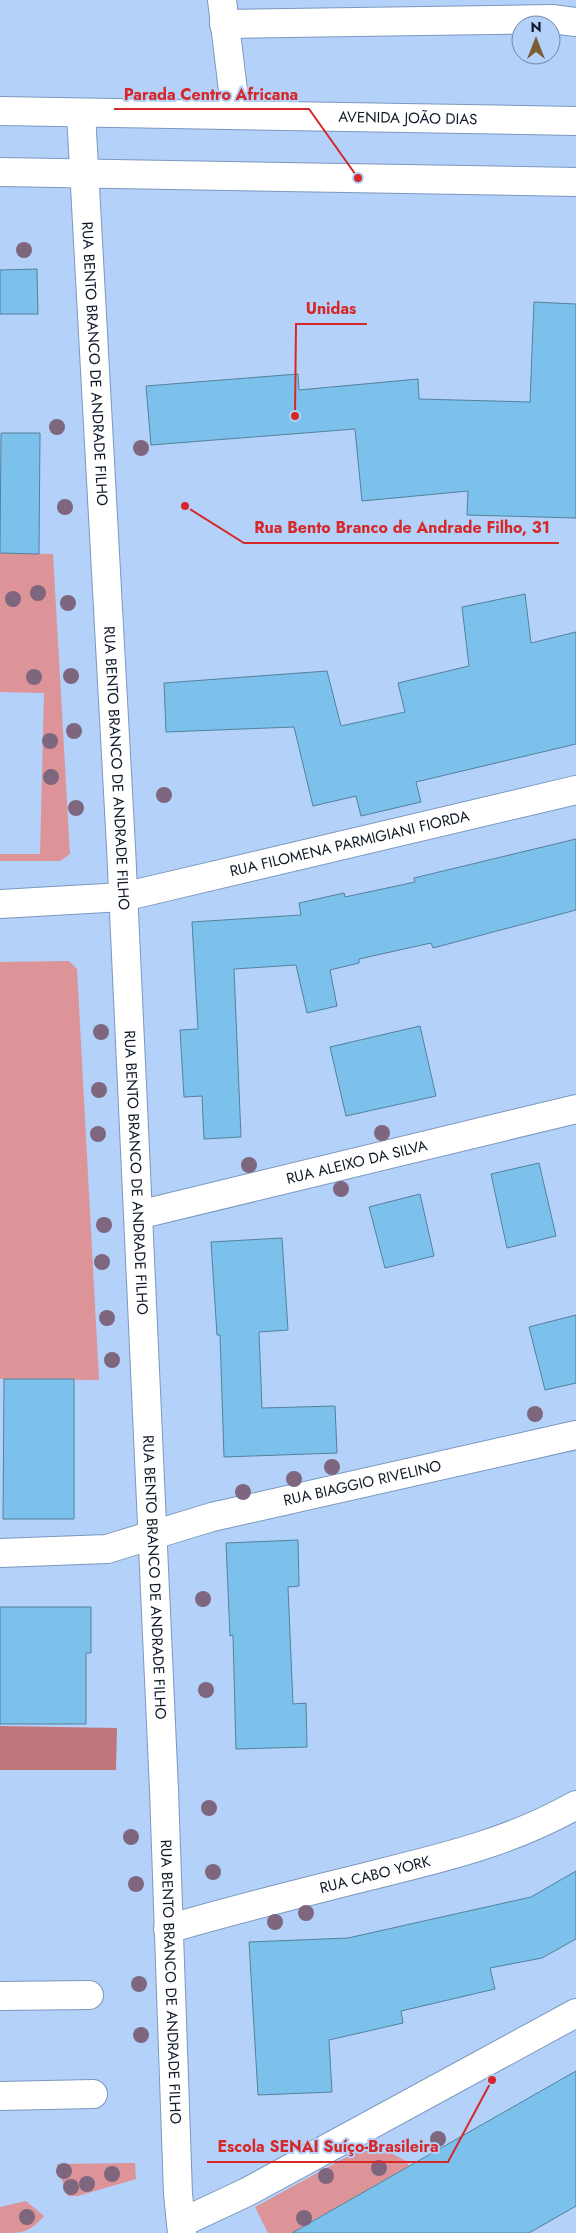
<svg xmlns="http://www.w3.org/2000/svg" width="576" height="2233" viewBox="0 0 576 2233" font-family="Jost,sans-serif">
<rect width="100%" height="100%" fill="#b3d1f9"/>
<!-- green -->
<g fill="#dc9498">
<polygon points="0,553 53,554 70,854 60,861 0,861 0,854 40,854 44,693 0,692"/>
<polygon points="69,961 77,969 99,1380 0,1379 0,962"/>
<polygon points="372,2143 406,2161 409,2166 292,2233 268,2233 255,2207"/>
<polygon points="135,2163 136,2179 78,2196 68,2196 57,2167 57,2164"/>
<path d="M 26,2201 L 44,2216 C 29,2233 23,2233 0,2233 L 0,2207 Z"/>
</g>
<!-- forest -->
<polygon fill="#c0767b" points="0,1726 117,1728 116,1770 0,1770"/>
<!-- building -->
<g fill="#7bc1eb" stroke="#54819c">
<polygon points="37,269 38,314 0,314 0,270"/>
<polygon points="534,302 576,304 576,518 467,515 468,491 362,501 355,429 151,445 146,386 298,374 299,390 418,379 419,399 530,402"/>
<polygon points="1,433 40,433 39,554 0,553"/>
<polygon points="525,594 531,643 576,632 576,744 416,782 421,802 361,816 356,796 313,806 294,727 166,732 164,683 327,671 341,726 405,712 398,683 469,666 462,607"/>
<polygon points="576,839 576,910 433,948 431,943 359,959 359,963 330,970 337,1006 307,1013 296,965 234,969 241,1137 204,1139 202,1096 184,1097 180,1030 198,1029 192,922 301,915 299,903 344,893 345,897 415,882 414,878"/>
<polygon points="420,1026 436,1096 346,1116 330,1047"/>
<polygon points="539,1163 556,1236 507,1248 491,1174"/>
<polygon points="420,1194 434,1256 385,1268 369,1207"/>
<polygon points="282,1238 288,1330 259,1332 262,1408 335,1406 337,1453 224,1457 220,1335 217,1335 211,1242"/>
<polygon points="576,1315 576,1383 545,1390 529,1327"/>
<polygon points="4,1379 74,1379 74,1519 3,1519"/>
<polygon points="298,1540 299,1586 288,1587 293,1704 306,1703 307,1747 236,1749 233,1635 230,1636 226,1543"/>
<polygon points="0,1607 91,1607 91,1653 86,1653 86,1724 0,1724"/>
<polygon points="576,1871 576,1939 542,1958 490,1968 495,1989 401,2011 403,2023 329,2040 332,2092 258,2095 249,1942 348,1938 531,1897"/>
<polygon points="576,2071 576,2206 529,2233 292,2233"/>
</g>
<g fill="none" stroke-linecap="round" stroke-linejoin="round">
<!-- minor casing -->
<g stroke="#7c98be" stroke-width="30">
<g id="minor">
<polyline points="222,0 236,115"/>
<polyline points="224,24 552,19 576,22"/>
<path id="s1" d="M 81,113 L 121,847 L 138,1215 L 164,1790 L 178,2194 L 182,2233"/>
<path id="s2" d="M 0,904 L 123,897 L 576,790"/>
<path id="s3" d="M 138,1215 L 576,1109"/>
<path id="s4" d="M 0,1553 L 107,1549 L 212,1517 L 576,1435"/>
<path id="s5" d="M 168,1929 C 235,1909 302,1893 369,1876 C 442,1858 511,1842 576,1805"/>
<polyline points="0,1996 89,1995"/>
<polyline points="0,2096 93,2094"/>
<polyline points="181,2223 247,2192 576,2013"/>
</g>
</g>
<!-- major casing -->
<g stroke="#7c98be" stroke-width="30">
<g id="major">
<path id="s6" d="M 0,111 L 576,121"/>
<polyline points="0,172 576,182"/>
</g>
</g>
<!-- minor -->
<use href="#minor" stroke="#fff" stroke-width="28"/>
<!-- major -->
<use href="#major" stroke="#fff" stroke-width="28"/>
</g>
<!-- trees -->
<g fill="#7e667f">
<circle cx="24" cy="250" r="8"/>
<circle cx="57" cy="427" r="8"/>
<circle cx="141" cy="448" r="8"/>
<circle cx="65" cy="507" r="8"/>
<circle cx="38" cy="593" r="8"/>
<circle cx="13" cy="599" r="8"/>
<circle cx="68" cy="603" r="8"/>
<circle cx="71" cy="676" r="8"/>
<circle cx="34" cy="677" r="8"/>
<circle cx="74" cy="731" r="8"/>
<circle cx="50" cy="741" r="8"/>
<circle cx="51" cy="777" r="8"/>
<circle cx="164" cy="795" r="8"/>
<circle cx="76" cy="808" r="8"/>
<circle cx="101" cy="1032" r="8"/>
<circle cx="99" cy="1090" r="8"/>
<circle cx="382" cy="1133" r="8"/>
<circle cx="98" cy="1134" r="8"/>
<circle cx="249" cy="1165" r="8"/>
<circle cx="341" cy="1189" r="8"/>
<circle cx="104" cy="1225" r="8"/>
<circle cx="102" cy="1262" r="8"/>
<circle cx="107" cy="1318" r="8"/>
<circle cx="112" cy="1360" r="8"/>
<circle cx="535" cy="1414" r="8"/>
<circle cx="332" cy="1467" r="8"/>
<circle cx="294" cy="1479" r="8"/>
<circle cx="243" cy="1492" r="8"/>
<circle cx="203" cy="1599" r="8"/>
<circle cx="206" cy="1690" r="8"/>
<circle cx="209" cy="1808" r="8"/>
<circle cx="131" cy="1837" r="8"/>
<circle cx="213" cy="1872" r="8"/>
<circle cx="136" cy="1884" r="8"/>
<circle cx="306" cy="1913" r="8"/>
<circle cx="275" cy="1922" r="8"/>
<circle cx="139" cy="1984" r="8"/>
<circle cx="141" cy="2035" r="8"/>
<circle cx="438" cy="2139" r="8"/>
<circle cx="379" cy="2168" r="8"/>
<circle cx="64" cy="2171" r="8"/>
<circle cx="112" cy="2174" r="8"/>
<circle cx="326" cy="2176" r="8"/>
<circle cx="87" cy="2184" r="8"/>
<circle cx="71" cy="2187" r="8"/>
<circle cx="27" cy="2217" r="8"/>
<circle cx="304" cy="2218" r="8"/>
</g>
<g text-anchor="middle" stroke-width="4" stroke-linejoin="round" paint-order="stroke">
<!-- street labels -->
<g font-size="15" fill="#0f1a28" stroke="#b3d1f9">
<text dy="5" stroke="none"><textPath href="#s6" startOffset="408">AVENIDA JOÃO DIAS</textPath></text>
<text dy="5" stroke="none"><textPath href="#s1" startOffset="251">RUA BENTO BRANCO DE ANDRADE FILHO</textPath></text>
<text dy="5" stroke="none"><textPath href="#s1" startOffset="656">RUA BENTO BRANCO DE ANDRADE FILHO</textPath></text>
<text dy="5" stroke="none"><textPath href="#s2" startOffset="356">RUA FILOMENA PARMIGIANI FIORDA</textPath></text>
<text dy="5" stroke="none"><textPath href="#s3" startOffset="225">RUA ALEIXO DA SILVA</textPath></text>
<text dy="5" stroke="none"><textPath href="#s1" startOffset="1061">RUA BENTO BRANCO DE ANDRADE FILHO</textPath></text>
<text dy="5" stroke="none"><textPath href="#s4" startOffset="371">RUA BIAGGIO RIVELINO</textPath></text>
<text dy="5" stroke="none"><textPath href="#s1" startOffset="1466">RUA BENTO BRANCO DE ANDRADE FILHO</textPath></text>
<text dy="5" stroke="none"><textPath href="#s5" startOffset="214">RUA CABO YORK</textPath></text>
<text dy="5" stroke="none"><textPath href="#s1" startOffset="1871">RUA BENTO BRANCO DE ANDRADE FILHO</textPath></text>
</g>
</g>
<!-- callouts -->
<path fill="none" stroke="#d62828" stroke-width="2" d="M358 178L309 109H114M295 416L296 324H367M185 506L244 543H559M492 2080L448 2162H207"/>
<g fill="#d62828" stroke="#b3d1f9" stroke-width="2">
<circle cx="358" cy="178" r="5"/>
<circle cx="295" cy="416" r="5"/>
<circle cx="185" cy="506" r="5"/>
<circle cx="492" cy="2080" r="5"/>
</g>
<g font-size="16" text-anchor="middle" font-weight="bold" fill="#d62828" stroke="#b3d1f9" stroke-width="4" stroke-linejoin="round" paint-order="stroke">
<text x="211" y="100">Parada Centro Africana</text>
<text x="331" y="314">Unidas</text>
<text x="402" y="533">Rua Bento Branco de Andrade Filho, 31</text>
<text x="328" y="2152">Escola SENAI Suíço-Brasileira</text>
</g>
<!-- north arrow -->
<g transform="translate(536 40)"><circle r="24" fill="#b3d1f9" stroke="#7188a5"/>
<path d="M0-4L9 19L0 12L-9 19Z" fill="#7b5d31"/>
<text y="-8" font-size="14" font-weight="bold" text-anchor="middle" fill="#0f1a28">N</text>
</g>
</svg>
